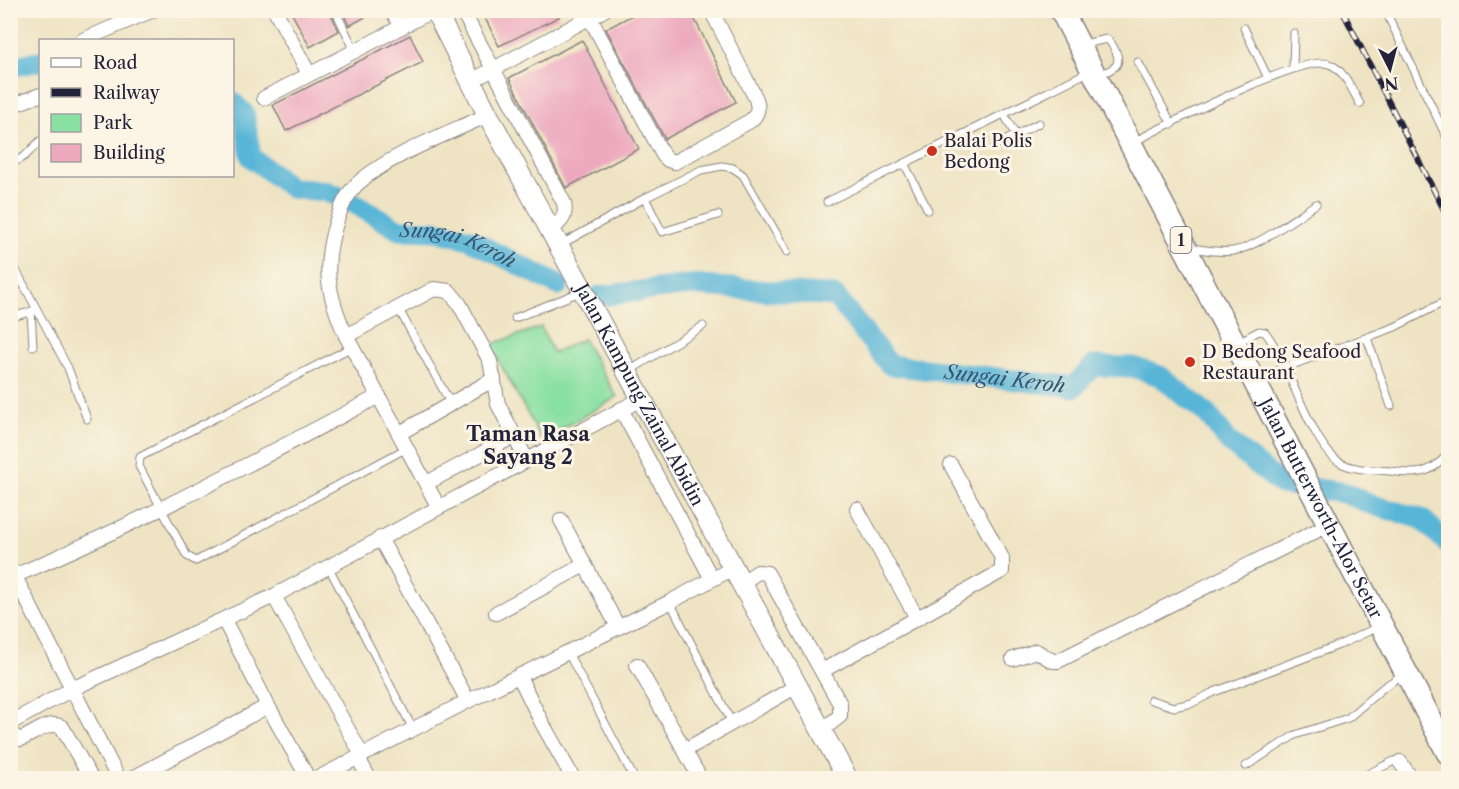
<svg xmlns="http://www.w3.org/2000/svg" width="1459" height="789" viewBox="0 0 1459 789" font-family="'Libre Caslon Text',serif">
<rect width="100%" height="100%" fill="#fcf5e5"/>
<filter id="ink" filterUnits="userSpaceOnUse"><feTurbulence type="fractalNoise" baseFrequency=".0167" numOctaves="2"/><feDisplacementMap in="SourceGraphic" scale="12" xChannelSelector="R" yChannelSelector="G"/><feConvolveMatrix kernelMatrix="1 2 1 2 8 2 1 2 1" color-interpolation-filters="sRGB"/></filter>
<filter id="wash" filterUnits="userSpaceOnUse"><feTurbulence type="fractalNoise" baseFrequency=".008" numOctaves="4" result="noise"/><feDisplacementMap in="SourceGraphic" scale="24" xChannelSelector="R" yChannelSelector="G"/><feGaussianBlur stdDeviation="1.35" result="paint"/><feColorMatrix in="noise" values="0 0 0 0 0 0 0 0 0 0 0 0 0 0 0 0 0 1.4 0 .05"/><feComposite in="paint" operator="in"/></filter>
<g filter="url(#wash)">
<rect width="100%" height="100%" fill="#eee3c2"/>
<!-- green -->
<polygon fill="#89e0a3" stroke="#56816f" stroke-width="1.5" points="541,327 553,353 583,339 617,397 542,440 490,345"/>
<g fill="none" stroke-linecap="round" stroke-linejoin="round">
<!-- river -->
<g stroke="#59b5d7" stroke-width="21">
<polyline points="10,67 40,61"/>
<path id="s1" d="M 232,102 L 244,113 L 251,157 L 291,188 L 325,191 L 352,202 L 399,230 L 436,231 L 469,239 L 558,285"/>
<path id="s2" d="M 600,296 L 690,285 L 835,296 L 890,365 L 1074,387 L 1093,366 L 1133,367 L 1160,376 L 1207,414 L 1229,442 L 1281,484 L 1345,493 L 1376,506 L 1422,519 L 1448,544"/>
</g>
</g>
<g id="blocks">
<!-- building -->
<g fill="#edaabf">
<polygon points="290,10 329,10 339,31 310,47"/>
<polygon points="342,10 378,10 349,26"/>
<polygon points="481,10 555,10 559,17 499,46"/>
<polygon points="642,10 690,10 736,102 665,139 606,29"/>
<polygon points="410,35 423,62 286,131 273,105"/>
<polygon points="582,40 639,149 566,188 509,78"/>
</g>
</g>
</g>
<g filter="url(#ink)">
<use href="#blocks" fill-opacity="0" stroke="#88827e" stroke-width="1.5"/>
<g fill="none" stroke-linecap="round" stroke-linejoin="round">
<!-- lane casing -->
<g stroke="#88827e" stroke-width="9">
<g id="lane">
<polyline points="335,10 355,51"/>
<polyline points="1385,10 1448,140"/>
<polyline points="1244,28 1268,78"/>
<path d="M 1084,44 L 1107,39 C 1112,43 1113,46 1116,52 C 1123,68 1110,69 1098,76"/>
<polyline points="1138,62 1172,124"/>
<polyline points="1293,68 1294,33"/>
<polyline points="1004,114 1016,136"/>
<path d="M 1133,142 C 1166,126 1301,54 1329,64 C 1344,69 1353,92 1360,104"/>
<polyline points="995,146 1039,123"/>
<polyline points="904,163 928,210"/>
<polyline points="10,165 25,156 40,141"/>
<polyline points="645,198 662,232 718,215"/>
<polyline points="827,202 1088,72"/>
<polyline points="560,245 645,198 701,170 722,166 733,168 743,175 787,252"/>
<path d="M 1191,248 C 1205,250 1219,253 1233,251 C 1256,248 1296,217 1316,204"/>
<polyline points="10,259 68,368 87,419"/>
<polyline points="398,308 451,404"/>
<polyline points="31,311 33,346"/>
<polyline points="10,317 35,311"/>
<polyline points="515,318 580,292"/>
<polyline points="1367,338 1391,406"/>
<path d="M 1238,342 L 1259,331 L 1265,332 C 1289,361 1311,447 1341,463 C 1356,471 1374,469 1390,471 C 1417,475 1430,475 1448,454"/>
<polyline points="352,347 140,457 139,466 162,510 187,556 196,561 407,448"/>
<polyline points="629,371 703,326"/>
<polyline points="1257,378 1395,327 1448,300"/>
<polyline points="328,566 413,729"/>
<polyline points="670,602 732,723"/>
<polyline points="568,653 634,778"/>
<polyline points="1151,700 1174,707 1192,703 1214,692 1339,645 1378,627"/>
<polyline points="1246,766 1295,735 1348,718 1384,687 1402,675"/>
<polyline points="1360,778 1394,761 1400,762"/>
</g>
</g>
<!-- street casing -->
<g stroke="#88827e" stroke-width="16">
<g id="street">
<polyline points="275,10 309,74"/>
<polyline points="392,10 401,27"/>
<path d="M 462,10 L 564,203 C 567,217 561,222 550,230"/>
<path d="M 590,18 L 663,155 L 668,160 L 675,162 L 750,121 C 758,114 759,109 756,99 L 711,10"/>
<polyline points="83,40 153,10"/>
<polyline points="471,81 604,10"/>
<polyline points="264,98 434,10"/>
<polyline points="10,106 40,95"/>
<polyline points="346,336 434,289 449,291 459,303 490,361 498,404 526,459"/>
<polyline points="621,409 712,579"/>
<polyline points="400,433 494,379"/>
<polyline points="427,483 514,436"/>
<path d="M 438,506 L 346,336 C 327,293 322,265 337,220 C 341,207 347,194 357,184 C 389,155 447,134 488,115"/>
<polyline points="857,509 917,618"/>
<polyline points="561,520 618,627"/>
<polyline points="380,538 468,701"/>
<polyline points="11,569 118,778"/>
<path d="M 14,576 C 140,523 259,459 379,396"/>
<polyline points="741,583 758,572 767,573 840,704 840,716 821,731"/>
<polyline points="274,596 362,755"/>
<polyline points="496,613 584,565"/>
<polyline points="224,620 268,706 308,778"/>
<polyline points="1013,659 1036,651 1053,661 1058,661 1330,524"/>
<polyline points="637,665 700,778"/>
<polyline points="822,671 1002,571 1002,558 951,465"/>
<polyline points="519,676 542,723 573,778"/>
<polyline points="10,723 72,689 274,596 641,399"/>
<path d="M 10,732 L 17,739 L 21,739 C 34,734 49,720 62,727 L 91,778"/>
<polyline points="685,750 797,686"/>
<polyline points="358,758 369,778"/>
<polyline points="1400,762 1411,778"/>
<polyline points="133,778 268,706"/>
<polyline points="318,778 468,701 670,602 733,568"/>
</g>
</g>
<!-- secondary casing -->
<g stroke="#88827e" stroke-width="22">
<g id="secondary">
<path id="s3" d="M 435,10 L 488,115 L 847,778"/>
</g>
</g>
<!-- primary casing -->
<g stroke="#88827e" stroke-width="25">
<g id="primary">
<path id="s4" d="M 1061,10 L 1448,753"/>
</g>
</g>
<!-- lane -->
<use href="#lane" stroke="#fff" stroke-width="7"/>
<!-- street -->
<use href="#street" stroke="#fff" stroke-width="14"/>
<!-- secondary -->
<use href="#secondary" stroke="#fff" stroke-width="20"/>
<!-- primary -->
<use href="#primary" stroke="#fff" stroke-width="22"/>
<!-- rail casing -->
<g stroke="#22223b" stroke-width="6">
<polyline id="rail" points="1342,10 1448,218"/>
</g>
<!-- rail -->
<use href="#rail" stroke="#fcf5e5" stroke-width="4" stroke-dasharray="11" stroke-linecap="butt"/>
</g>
</g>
<!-- markers -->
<g fill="#c8321e" stroke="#fcf5e5" stroke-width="2">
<circle cx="932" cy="151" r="6"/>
<circle cx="1190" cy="362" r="6"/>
</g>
<g text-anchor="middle" stroke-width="6" stroke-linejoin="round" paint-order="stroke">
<!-- shield labels -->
<rect fill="#fcf5e5" stroke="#63616e" stroke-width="1.5" x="1170.5" y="227" width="21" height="26" rx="4.5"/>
<g font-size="16" font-weight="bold" fill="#22223b">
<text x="1181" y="246">1</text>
</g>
<!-- poi labels -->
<g font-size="18" fill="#22223b" stroke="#fcf5e5" text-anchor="start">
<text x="944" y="147">Balai Polis<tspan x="944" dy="21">Bedong</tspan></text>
<text x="1202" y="358">D Bedong Seafood<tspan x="1202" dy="21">Restaurant</tspan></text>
</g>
<!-- street labels -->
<g font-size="18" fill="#22223b" stroke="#fcf5e5">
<text dy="6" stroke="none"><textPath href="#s3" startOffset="436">Jalan Kampung Zainal Abidin</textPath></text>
<text dy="6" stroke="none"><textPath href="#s4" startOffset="562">Jalan Butterworth-Alor Setar</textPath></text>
</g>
<!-- water labels -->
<g font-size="20" font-style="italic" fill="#355572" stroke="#fcf5e5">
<text dy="7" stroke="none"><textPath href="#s1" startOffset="291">Sungai Keroh</textPath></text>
<text dy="7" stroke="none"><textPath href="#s2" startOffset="440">Sungai Keroh</textPath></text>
</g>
<!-- neighbourhood labels -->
<g font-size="20" font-weight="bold" fill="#22223b" stroke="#fcf5e5">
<text x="528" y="441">Taman Rasa<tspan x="528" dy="23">Sayang 2</tspan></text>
</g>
</g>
<!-- margin -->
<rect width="1459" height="789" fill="none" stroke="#fcf5e5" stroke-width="36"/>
<!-- legend -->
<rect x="39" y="39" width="195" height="138" fill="#fcf5e5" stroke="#a5a1a1" stroke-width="1.5"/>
<rect x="51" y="58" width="30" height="9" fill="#ffffff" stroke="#a5a1a1" stroke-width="1.5"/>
<text x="93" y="69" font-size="18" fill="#22223b">Road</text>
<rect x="51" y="88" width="30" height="9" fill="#22223b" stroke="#a5a1a1" stroke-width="1.5"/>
<text x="93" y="99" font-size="18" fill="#22223b">Railway</text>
<rect x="51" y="114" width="30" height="18" fill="#89e0a3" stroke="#a5a1a1" stroke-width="1.5"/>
<text x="93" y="129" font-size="18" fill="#22223b">Park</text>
<rect x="51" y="144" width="30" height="18" fill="#edaabf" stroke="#a5a1a1" stroke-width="1.5"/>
<text x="93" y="159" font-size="18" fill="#22223b">Building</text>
<!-- north arrow -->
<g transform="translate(1390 69) rotate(174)" stroke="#fcf5e5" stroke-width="4.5" paint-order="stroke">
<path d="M0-4.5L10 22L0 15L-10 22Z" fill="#22223b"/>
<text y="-9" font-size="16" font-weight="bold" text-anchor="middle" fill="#22223b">N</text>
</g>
</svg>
